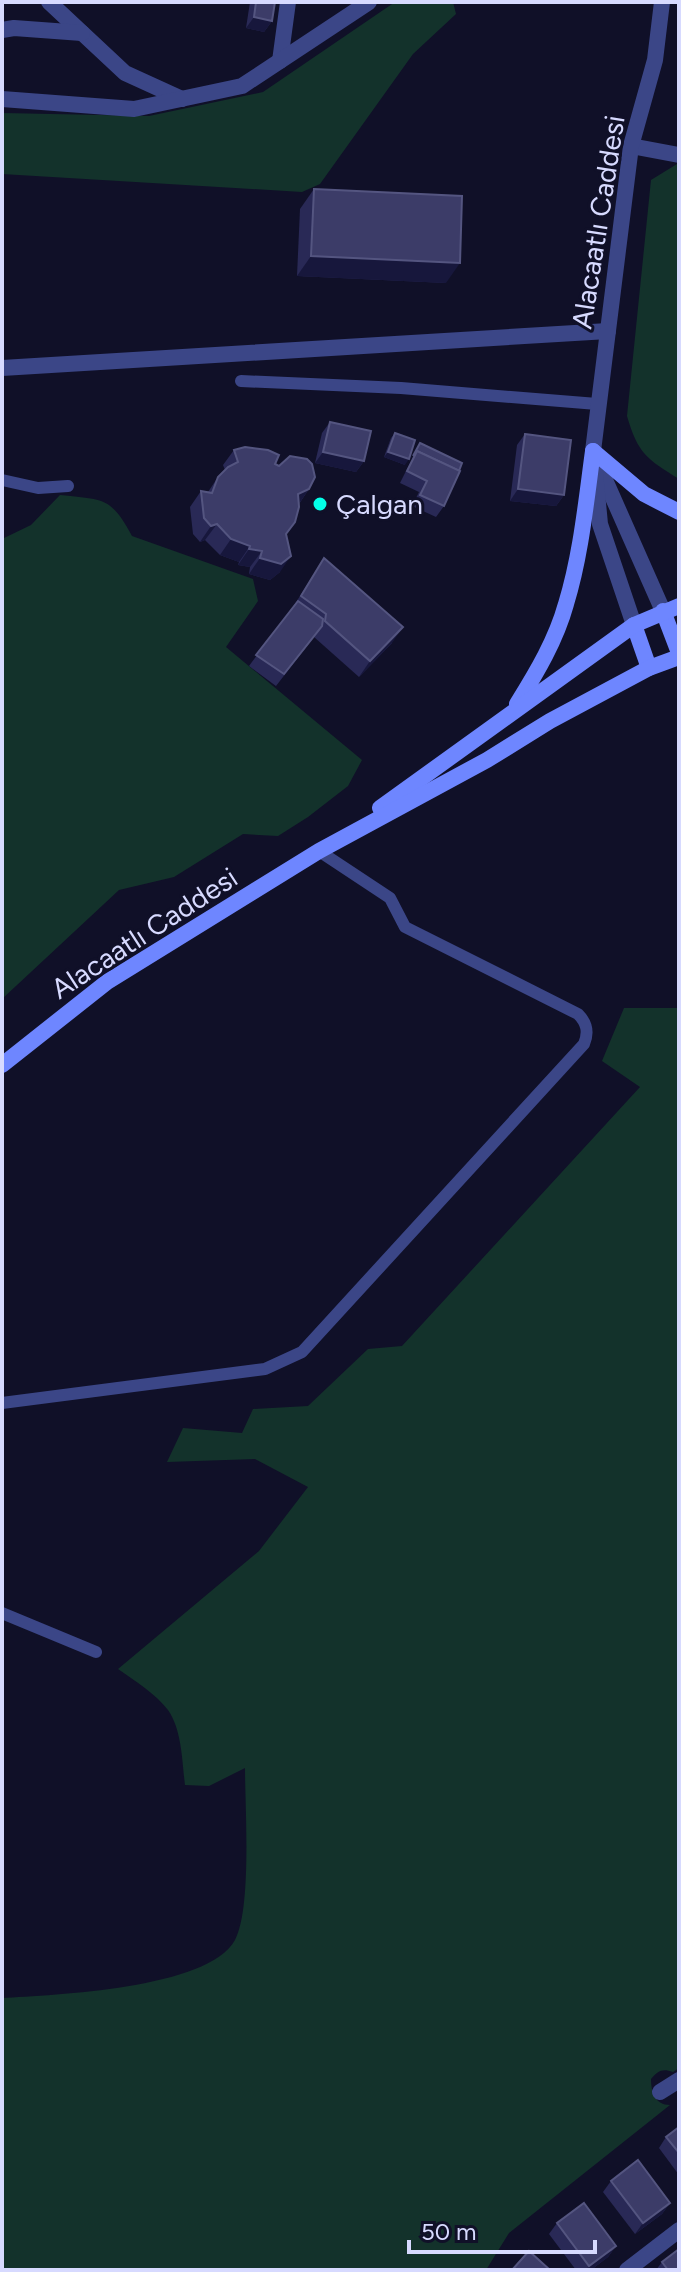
<svg xmlns="http://www.w3.org/2000/svg" width="681" height="2272" viewBox="0 0 681 2272" font-family="Figtree,sans-serif">
<rect width="100%" height="100%" fill="#101028"/>
<!-- green -->
<g fill="#13322b">
<polygon points="395,2 453,2 456,14 413,54 320,184 302,192 2,174 2,113 149,116 263,92"/>
<path d="M 677,164 L 679,165 L 679,479 C 647,459 638,454 627,416 L 651,180 Z"/>
<path d="M 60,495 C 102,500 110,495 132,536 L 253,579 L 258,601 L 226,647 L 362,760 L 348,786 L 308,817 L 278,836 L 243,834 L 174,877 L 119,890 L 2,999 L 2,539 L 31,525 Z"/>
<path d="M 624,1008 L 679,1008 L 679,2068 L 673,2072 C 662,2068 658,2071 651,2079 C 651,2092 655,2105 670,2105 L 509,2233 L 486,2270 L 2,2270 L 2,2027 L 4,2023 L 2,2022 L 2,1998 C 54,1995 208,1989 235,1940 C 252,1908 245,1807 245,1768 L 209,1786 L 185,1785 C 182,1761 182,1730 168,1710 C 156,1694 135,1681 118,1669 L 259,1551 L 308,1487 L 255,1459 L 167,1462 L 183,1428 L 242,1433 L 253,1409 L 308,1406 L 368,1349 L 402,1346 L 640,1087 L 602,1061 Z"/>
</g>
<g fill="none" stroke-linecap="round" stroke-linejoin="round">
<!-- service -->
<g stroke="#3b4687" stroke-width="12">
<polyline points="241,381 401,388 597,404"/>
<polyline points="2,480 38,488 68,486"/>
<path d="M 2,1403 L 265,1369 L 302,1352 L 584,1044 C 589,1032 587,1023 578,1014 L 405,927 L 390,898 L 319,851"/>
<polyline points="2,1613 96,1652"/>
</g>
<!-- minor -->
<g stroke="#3b4687" stroke-width="16">
<polyline points="49,2 125,73 182,99"/>
<polyline points="2,30 14,28 82,33"/>
<polyline points="280,61 288,2"/>
<polyline points="2,99 134,109 242,86 369,2"/>
<polyline points="631,146 679,155"/>
<polyline points="2,368 608,331"/>
<polyline points="660,2092 679,2080"/>
<polyline points="627,2270 679,2230"/>
</g>
<!-- tertiary -->
<g stroke="#3b4687" stroke-width="16">
<polyline points="598,464 663,611"/>
<polyline points="634,625 600,524 593,451 631,146 655,60 662,2"/>
</g>
<!-- secondary -->
<g stroke="#6e86ff" stroke-width="16">
<polyline points="593,451 644,494 679,512"/>
<polyline points="663,611 679,653"/>
<polyline points="634,625 649,668"/>
<path d="M 517,704 C 537,672 556,640 566,604 C 581,555 586,502 593,451"/>
<polyline points="380,808 634,625 679,606"/>
<polyline points="2,1065 107,982 319,851 487,760 550,721 649,668 679,657"/>
</g>
</g>
<!-- wall -->
<g fill="#292956">
<polygon points="250,2 275,2 272,21 264,32 246,28"/>
<polygon points="314,189 446,283 297,276 300,209"/>
<polygon points="330,422 364,461 356,472 315,463 322,433"/>
<polygon points="395,433 405,465 384,457 391,438"/>
<polygon points="525,434 564,495 556,506 510,501 517,445"/>
<polygon points="420,443 444,506 436,517 412,506 419,492 400,483"/>
<polygon points="234,450 275,464 309,489 299,504 286,534 280,572 270,580 249,574 250,567 238,565 239,562 220,555 205,540 200,542 193,534 190,507 201,491 208,492 218,477 225,470 223,465"/>
<polygon points="324,558 392,643 359,677 314,637 276,686 249,666 293,607"/>
<polygon points="679,2127 679,2175 659,2148 666,2137"/>
<polygon points="611,2181 670,2203 662,2214 635,2234 603,2192"/>
<polygon points="557,2223 616,2246 608,2257 591,2270 576,2270 549,2234"/>
<polygon points="662,2262 679,2270 656,2270"/>
</g>
<!-- shaded-wall -->
<g fill="#17173c">
<polygon points="254,17 272,21 264,32 246,28"/>
<polygon points="311,256 460,263 446,283 297,276"/>
<polygon points="323,452 364,461 356,472 315,463"/>
<polygon points="388,452 409,459 405,465 384,457"/>
<polygon points="309,489 298,505 298,494"/>
<polygon points="518,489 564,495 556,506 510,501"/>
<polygon points="217,524 205,540 200,542 211,526"/>
<polygon points="231,539 250,546 239,562 220,555"/>
<polygon points="249,549 262,551 250,567 238,565"/>
<polygon points="291,556 280,572 270,580 249,574 260,558"/>
<polygon points="403,627 392,643 359,677 370,661"/>
<polygon points="670,2203 662,2214 635,2234 643,2223"/>
<polygon points="616,2246 608,2257 591,2270 586,2270 589,2266"/>
</g>
<!-- building -->
<g fill="#3c3c68" stroke="#545580" stroke-width="2">
<polygon points="256,2 275,2 272,21 254,17"/>
<polygon points="314,189 462,196 460,263 311,256"/>
<polygon points="330,422 371,431 364,461 323,452"/>
<polygon points="395,433 415,440 409,459 388,452"/>
<polygon points="525,434 571,440 564,495 518,489"/>
<polygon points="420,443 462,463 459,471 417,451 413,456"/>
<polygon points="245,447 268,450 279,455 275,464 279,466 290,456 307,459 312,464 315,477 309,489 298,494 299,507 295,522 286,534 291,556 281,564 260,558 262,551 249,549 250,546 231,539 217,524 211,526 204,518 201,491 212,493 218,477 228,467 238,462 234,450"/>
<polygon points="417,451 460,471 444,506 420,495 427,481 407,471"/>
<polygon points="324,558 403,627 370,661 325,621 326,614 301,596"/>
<polygon points="298,601 323,619 322,626 284,674 256,655"/>
<polygon points="679,2127 679,2153 666,2137"/>
<polygon points="638,2160 670,2203 643,2223 611,2181"/>
<polygon points="584,2203 616,2246 589,2266 557,2223"/>
<polygon points="679,2249 679,2270 668,2270 662,2262"/>
<polygon points="529,2251 550,2270 512,2270"/>
</g>
<!-- markers -->
<circle fill="#03ffe8" stroke="#101028" stroke-width="3" cx="320" cy="504" r="8"/>
<g text-anchor="middle" stroke-width="6" stroke-linejoin="round" paint-order="stroke">
<!-- street labels -->
<g font-size="28" fill="#d7daff" stroke="#101028">
<text transform="translate(598 222) rotate(-81)" y="10">Alacaatlı Caddesi</text>
<text transform="translate(144 933) rotate(-33)" y="10">Alacaatlı Caddesi</text>
</g>
<!-- poi labels -->
<g font-size="28" fill="#d7daff" stroke="#101028" text-anchor="start">
<text x="336" y="514">Çalgan</text>
</g>
</g>
<!-- border -->
<rect width="681" height="2272" fill="none" stroke="#d7daff" stroke-width="8"/>
<!-- scale -->
<path d="M409 2240v12h186v-12" fill="none" stroke="#d7daff" stroke-width="4"/>
<text x="421" y="2240" font-size="24" fill="#d7daff" stroke="#101028" stroke-width="6" paint-order="stroke">50 m</text>
</svg>
